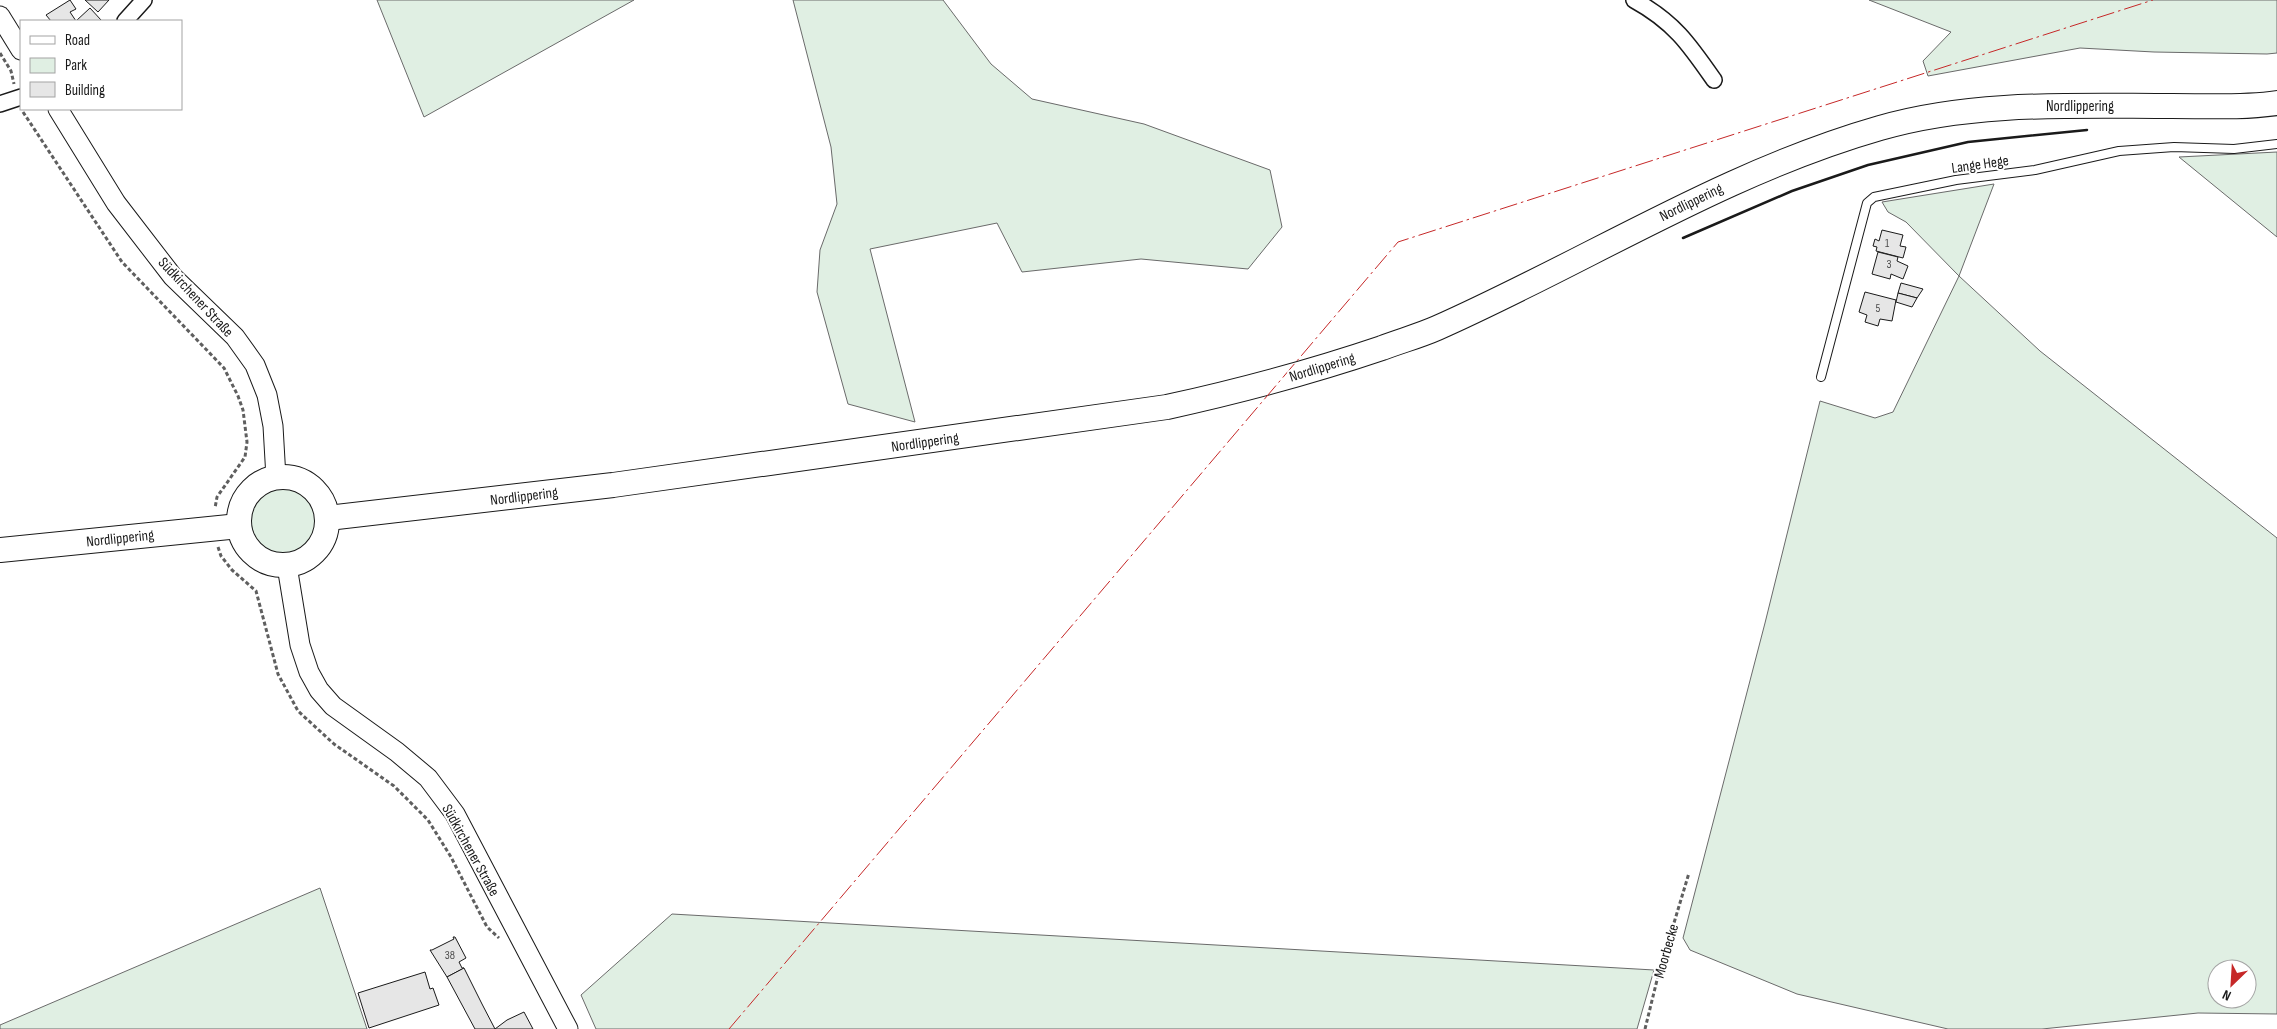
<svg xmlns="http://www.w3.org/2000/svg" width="2277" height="1029" viewBox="0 0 2277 1029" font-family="'Sofia Sans Condensed',sans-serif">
<rect width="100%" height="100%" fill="#fff"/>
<!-- green -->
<g fill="#e0efe3" stroke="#6a6a6a" fill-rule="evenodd">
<polygon points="377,0 634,0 424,117"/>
<polygon points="793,0 943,0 991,64 1032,99 1144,124 1270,170 1282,227 1248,269 1141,259 1022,272 997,223 870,249 915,422 848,404 817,292 820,250 837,204 831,147"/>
<polygon points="1869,0 2277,0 2277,53 2267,54 2154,52 2080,48 1928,76 1923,61 1951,32"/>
<polygon points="2277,152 2277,237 2179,157"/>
<path d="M 1994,184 L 1959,276 L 2040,351 L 2277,538 L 2277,1014 L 2198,1013 L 2042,1029 L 1948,1029 L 1797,994 L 1690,950 L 1683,938 L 1765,623 L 1820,401 L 1875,418 L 1893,412 L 1959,276 L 1906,222 L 1888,212 L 1882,202 ZM 2217,969 L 2247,969 L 2247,999 L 2217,999 Z"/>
<circle cx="284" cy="521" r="33"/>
<polygon points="320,888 367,1029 0,1029 0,1025"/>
<polygon points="672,914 1654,970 1637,1029 596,1029 581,995"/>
</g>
<!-- building -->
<g fill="#e6e6e6" stroke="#1a1a1a">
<polygon points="70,0 76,9 70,12 76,21 90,8 101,20 99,21 51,21 46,15"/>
<polygon points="85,0 109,0 98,12"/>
<polygon points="1882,230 1903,235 1900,246 1906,247 1903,258 1876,251 1877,247 1873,246 1875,239 1879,241"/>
<polygon points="1878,252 1898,257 1897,261 1908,266 1903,279 1891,274 1890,279 1872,274"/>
<polygon points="1901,283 1923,289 1917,298 1898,293"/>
<polygon points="1865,292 1896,300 1892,321 1880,319 1878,326 1865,322 1867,315 1859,312"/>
<polygon points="1898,293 1917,298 1912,307 1896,302"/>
<polygon points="453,937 455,937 466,958 459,962 462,968 464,968 447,977 430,950 432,950 454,939"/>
<polygon points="464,968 482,1004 495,1029 475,1029 447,977"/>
<polygon points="425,972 430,989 433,988 439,1005 369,1028 358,993"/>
<polygon points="524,1012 533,1029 495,1029 507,1020"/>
</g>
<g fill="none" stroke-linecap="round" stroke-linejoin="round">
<!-- service casing -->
<g stroke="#1a1a1a" stroke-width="10">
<polyline id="service" points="1821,377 1867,203 1874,197 1956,180 2035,170 2119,151 2174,147 2234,149 2277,144"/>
</g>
<!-- minor casing -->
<g stroke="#1a1a1a" stroke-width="18">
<g id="minor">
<path d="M 1634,0 C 1674,22 1689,44 1714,80"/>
<polyline points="125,21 144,0"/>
<polyline points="0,104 21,97"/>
</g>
</g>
<!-- tertiary casing -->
<g stroke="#1a1a1a" stroke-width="21">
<g id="tertiary">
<polyline points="0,16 21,50"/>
<polyline points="58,109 116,203 173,277 235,337 255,365 267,395 273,426 276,478"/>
<polyline points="287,566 300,645 309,672 319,690 333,706 397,752 428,778 455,814 568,1029"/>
</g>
</g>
<!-- primary casing -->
<g stroke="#1a1a1a" stroke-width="26">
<g id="primary">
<circle cx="283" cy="521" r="44"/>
<path d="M 328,518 L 613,485 L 1167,407 C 1240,391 1311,372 1382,348 C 1400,341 1419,336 1437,328 C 1586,262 1723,173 1880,128 C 1972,101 2076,106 2172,106 C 2206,106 2243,108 2277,103"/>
<polyline points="0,550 239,526"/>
</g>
</g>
<!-- path -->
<g stroke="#5f5f5f" stroke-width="3" stroke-dasharray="4 2.5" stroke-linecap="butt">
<polyline points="0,53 11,71 14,84"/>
<polyline points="23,112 122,262 224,368 238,396 243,410 247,442 245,457 217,497 215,508"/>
<polyline points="218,547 221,556 232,570 256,591 278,674 298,711 334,744 394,786 428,820 451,857 487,927 499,938"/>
<polyline points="1645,1029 1658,976 1689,873"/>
</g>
<!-- service -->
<use href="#service" stroke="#fff" stroke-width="8"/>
<!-- minor -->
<use href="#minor" stroke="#fff" stroke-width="15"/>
<!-- tertiary -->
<use href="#tertiary" stroke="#fff" stroke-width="19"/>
<!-- primary -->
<use href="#primary" stroke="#fff" stroke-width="24"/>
<!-- wall -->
<polyline stroke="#1a1a1a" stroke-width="2.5" points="1683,238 1792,191 1868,165 1968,142 2087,130"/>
<!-- power -->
<polyline stroke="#c62828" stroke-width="1" stroke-dasharray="18 4 2.5 4" stroke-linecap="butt" points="729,1029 1398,242 2153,0"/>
</g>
<g text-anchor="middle" stroke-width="4" stroke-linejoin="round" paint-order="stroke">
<!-- number labels -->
<g font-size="12" fill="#4d4d4d">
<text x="1887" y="247">1</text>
<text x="1889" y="268">3</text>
<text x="1878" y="312">5</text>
<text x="450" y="959">38</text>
</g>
<!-- street labels -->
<g font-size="15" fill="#1a1a1a" stroke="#fff">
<text x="2080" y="111">Nordlippering</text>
<text transform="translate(1980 164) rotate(-8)" y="5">Lange Hege</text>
<text transform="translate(1691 202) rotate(-26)" y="5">Nordlippering</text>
<text transform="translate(196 297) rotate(47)" y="5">Südkirchener Straße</text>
<text transform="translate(1322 367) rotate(-17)" y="5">Nordlippering</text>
<text transform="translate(925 442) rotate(-8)" y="5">Nordlippering</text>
<text transform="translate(524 496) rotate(-7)" y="5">Nordlippering</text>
<text transform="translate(120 538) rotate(-6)" y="5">Nordlippering</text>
<text transform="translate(471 850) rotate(61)" y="5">Südkirchener Straße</text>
<text transform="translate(1666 951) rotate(-74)" y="5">Moorbecke</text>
</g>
</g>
<!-- legend -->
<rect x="20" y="20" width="162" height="90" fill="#ffffff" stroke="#a3a3a3"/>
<rect x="30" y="36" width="25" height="8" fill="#ffffff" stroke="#a3a3a3"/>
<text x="65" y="45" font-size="15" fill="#1a1a1a">Road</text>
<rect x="30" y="58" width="25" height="15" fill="#e0efe3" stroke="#a3a3a3"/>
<text x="65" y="70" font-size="15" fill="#1a1a1a">Park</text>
<rect x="30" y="82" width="25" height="15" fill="#e6e6e6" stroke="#a3a3a3"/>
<text x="65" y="95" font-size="15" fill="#1a1a1a">Building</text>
<!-- north arrow -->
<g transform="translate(2232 984) rotate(205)"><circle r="24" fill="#ffffff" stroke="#a3a3a3"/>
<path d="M0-4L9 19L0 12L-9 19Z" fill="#c62828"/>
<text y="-8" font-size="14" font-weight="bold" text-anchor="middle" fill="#1a1a1a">N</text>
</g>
</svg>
